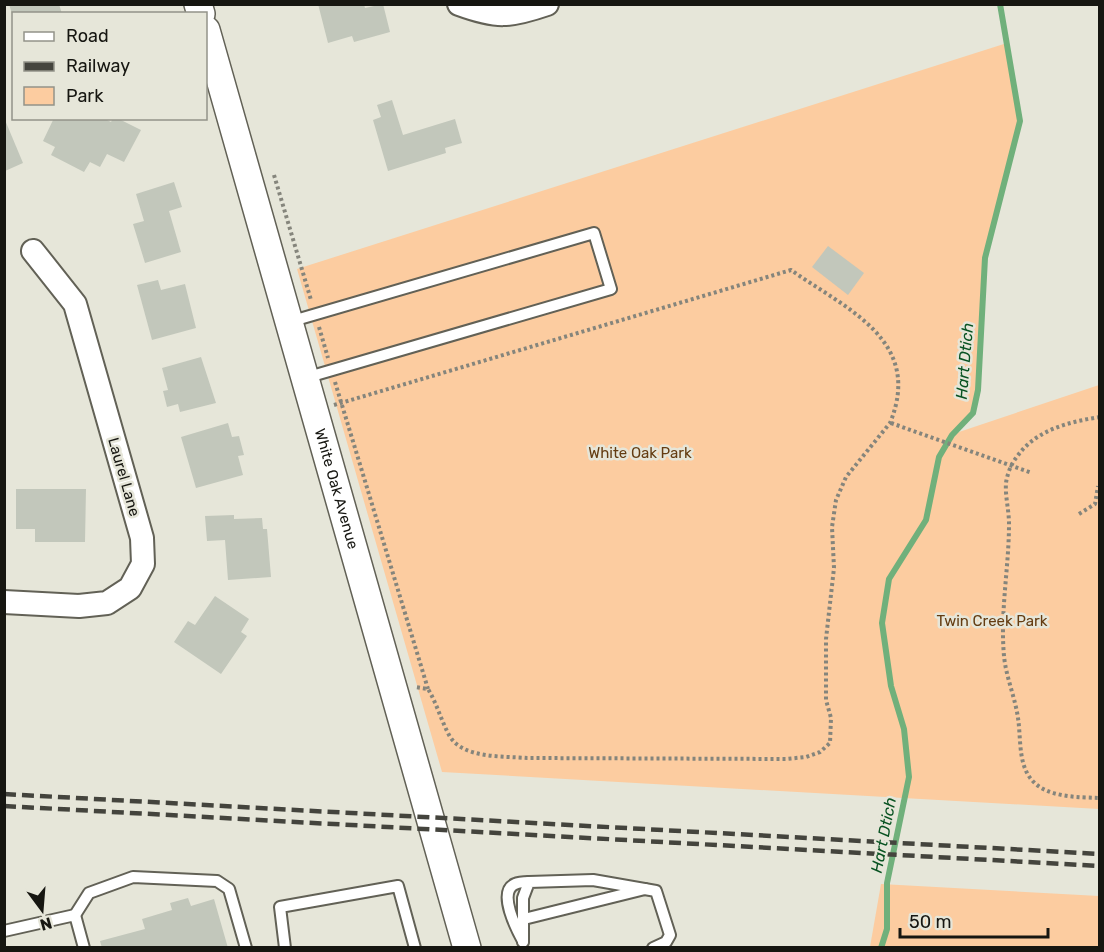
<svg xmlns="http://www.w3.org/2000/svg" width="1104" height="952" viewBox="0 0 1104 952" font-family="Rubik,sans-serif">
<rect width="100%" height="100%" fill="#e6e6d9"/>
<!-- green -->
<g fill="#fccca0">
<polygon points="1007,43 1020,121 985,258 978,390 973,413 953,434 1099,385 1099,809 442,772 297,269"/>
<polygon points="881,884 1099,896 1099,947 870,947"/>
</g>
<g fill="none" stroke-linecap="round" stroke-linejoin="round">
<!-- stream -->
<polyline stroke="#70b07b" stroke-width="6" points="881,948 887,929 887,883 909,777 904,729 891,686 882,623 889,579 926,520 939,457 952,435 973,413 978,390 985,258 1020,121 1000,4"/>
</g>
<!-- building -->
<g fill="#c2c7bb">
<polygon points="9,4 59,4 62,14 12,14"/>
<polygon points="318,4 364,4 365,8 383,4 390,32 354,42 352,36 328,43"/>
<polygon points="392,100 403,135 455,119 462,143 445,148 446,153 388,171 373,120 381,117 377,105"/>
<polygon points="54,118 103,118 111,122 113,118 117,118 141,130 124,162 107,154 100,167 90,162 84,172 51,155 55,147 43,141"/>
<polygon points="5,120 23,163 5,171"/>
<polygon points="174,182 182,207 169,211 181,252 145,263 133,224 144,221 136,194"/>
<polygon points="828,246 864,273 848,295 812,267"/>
<polygon points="158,280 161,290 185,284 196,328 152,340 137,285"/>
<polygon points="201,357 216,403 180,412 178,404 167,407 163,391 168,390 162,368"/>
<polygon points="228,423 232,437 239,436 244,455 238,456 243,475 196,488 181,437"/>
<polygon points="16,489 86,489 85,542 35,542 35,529 16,529"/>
<polygon points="234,515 234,519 262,518 263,529 267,529 271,577 228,580 225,540 207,541 205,516"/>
<polygon points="215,596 249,619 241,632 247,636 221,674 174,642 188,621 195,625"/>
<polygon points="188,898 191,906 214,899 228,948 102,948 100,941 145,929 142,919 172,910 170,903"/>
</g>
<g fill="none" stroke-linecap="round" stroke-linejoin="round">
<!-- service casing -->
<g stroke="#626156" stroke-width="14">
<g id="service">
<polyline points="289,322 594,233 611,289 305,378"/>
<polyline points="75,915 89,893 133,877 217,881 229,889 246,948"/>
<polyline points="524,919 645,889"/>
<polyline points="4,931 75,915 84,948"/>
<path d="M 523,941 C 517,930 497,892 515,884 C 519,882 525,882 529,882"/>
<polyline points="523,942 523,898 529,882 593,880 656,891 670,935 666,942 653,948"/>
<polyline points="285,948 280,907 398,886 415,948"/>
</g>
</g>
<!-- minor casing -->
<g stroke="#626156" stroke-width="26">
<g id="minor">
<path d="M 459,4 C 497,18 509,17 547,4"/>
<polyline points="4,602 79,606 107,603 130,588 143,564 142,538 75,304 33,251"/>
</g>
</g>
<!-- tertiary casing -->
<g stroke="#626156" stroke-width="30">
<g id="tertiary">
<polyline points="198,4 201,14"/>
<path id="s1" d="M 206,30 L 467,948"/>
</g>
</g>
<!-- path -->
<g stroke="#85857c" stroke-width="4" stroke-dasharray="3 3" stroke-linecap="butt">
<polyline points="274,175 311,300"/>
<polyline points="319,327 328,358"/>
<polyline points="335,382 428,689"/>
<path d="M 334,405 L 791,270 C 846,309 924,340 890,423 L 846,477 L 836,500 L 832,527 L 834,568 L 826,639 L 826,700 L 831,718 L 830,743 L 820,752 L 806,757 L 786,759 L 527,758 C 503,756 462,759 449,735 C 441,720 437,704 428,689 L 415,687"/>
<path d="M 1100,417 C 1068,422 1035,430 1016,458 C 1011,464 1007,475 1006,483 C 1005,496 1009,510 1009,524 C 1009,567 1000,612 1004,656 C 1006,677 1015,697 1018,718 C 1021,737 1018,763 1031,779 C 1046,798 1078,797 1100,798"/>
<polyline points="891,423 1032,473"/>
<polyline points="1079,514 1095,504 1098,486"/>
</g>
<!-- service -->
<use href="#service" stroke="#fff" stroke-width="10"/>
<!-- minor -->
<use href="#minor" stroke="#fff" stroke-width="22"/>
<!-- tertiary -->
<use href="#tertiary" stroke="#fff" stroke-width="27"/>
<!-- rail -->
<g stroke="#44443d" stroke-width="4.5" stroke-dasharray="12 6" stroke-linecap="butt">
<polyline points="4,794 1100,854"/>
<polyline points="4,806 1100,866"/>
</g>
</g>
<g text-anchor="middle" stroke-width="5" stroke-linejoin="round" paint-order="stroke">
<!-- park labels -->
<g font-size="15" fill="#643c11" stroke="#e6e6d9">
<text x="640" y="458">White Oak Park</text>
<text x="992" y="626">Twin Creek Park</text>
</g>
<!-- street labels -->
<g font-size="15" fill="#161611" stroke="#e6e6d9">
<text transform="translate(124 477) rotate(74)" y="5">Laurel Lane</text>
<text dy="5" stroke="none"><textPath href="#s1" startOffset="477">White Oak Avenue</textPath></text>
</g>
<!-- water labels -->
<g font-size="16" font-style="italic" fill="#095322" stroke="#e6e6d9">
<text transform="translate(964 361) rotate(-85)" y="6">Hart Dtich</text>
<text transform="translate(883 835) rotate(-79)" y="6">Hart Dtich</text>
</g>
</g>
<!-- border -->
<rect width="1104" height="952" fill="none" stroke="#161611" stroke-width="12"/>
<!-- legend -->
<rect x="12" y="12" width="195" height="108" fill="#e6e6d9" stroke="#939389" stroke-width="1.5"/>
<rect x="24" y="32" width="30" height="9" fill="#ffffff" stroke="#939389" stroke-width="1.5"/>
<text x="66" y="42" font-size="18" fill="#161611">Road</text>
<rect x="24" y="62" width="30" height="9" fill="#44443d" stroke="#939389" stroke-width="1.5"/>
<text x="66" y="72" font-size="18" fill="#161611">Railway</text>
<rect x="24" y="87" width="30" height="18" fill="#fccca0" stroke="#939389" stroke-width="1.5"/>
<text x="66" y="102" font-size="18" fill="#161611">Park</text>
<!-- north arrow -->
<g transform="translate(42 910) rotate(164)" stroke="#e6e6d9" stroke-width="4.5" paint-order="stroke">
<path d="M0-4.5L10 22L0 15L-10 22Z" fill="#161611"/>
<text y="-9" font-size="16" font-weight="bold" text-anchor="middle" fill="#161611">N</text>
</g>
<!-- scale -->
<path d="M900 928v9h148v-9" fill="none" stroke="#161611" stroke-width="3"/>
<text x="909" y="928" font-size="18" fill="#161611" stroke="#e6e6d9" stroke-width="4.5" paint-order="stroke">50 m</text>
</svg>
